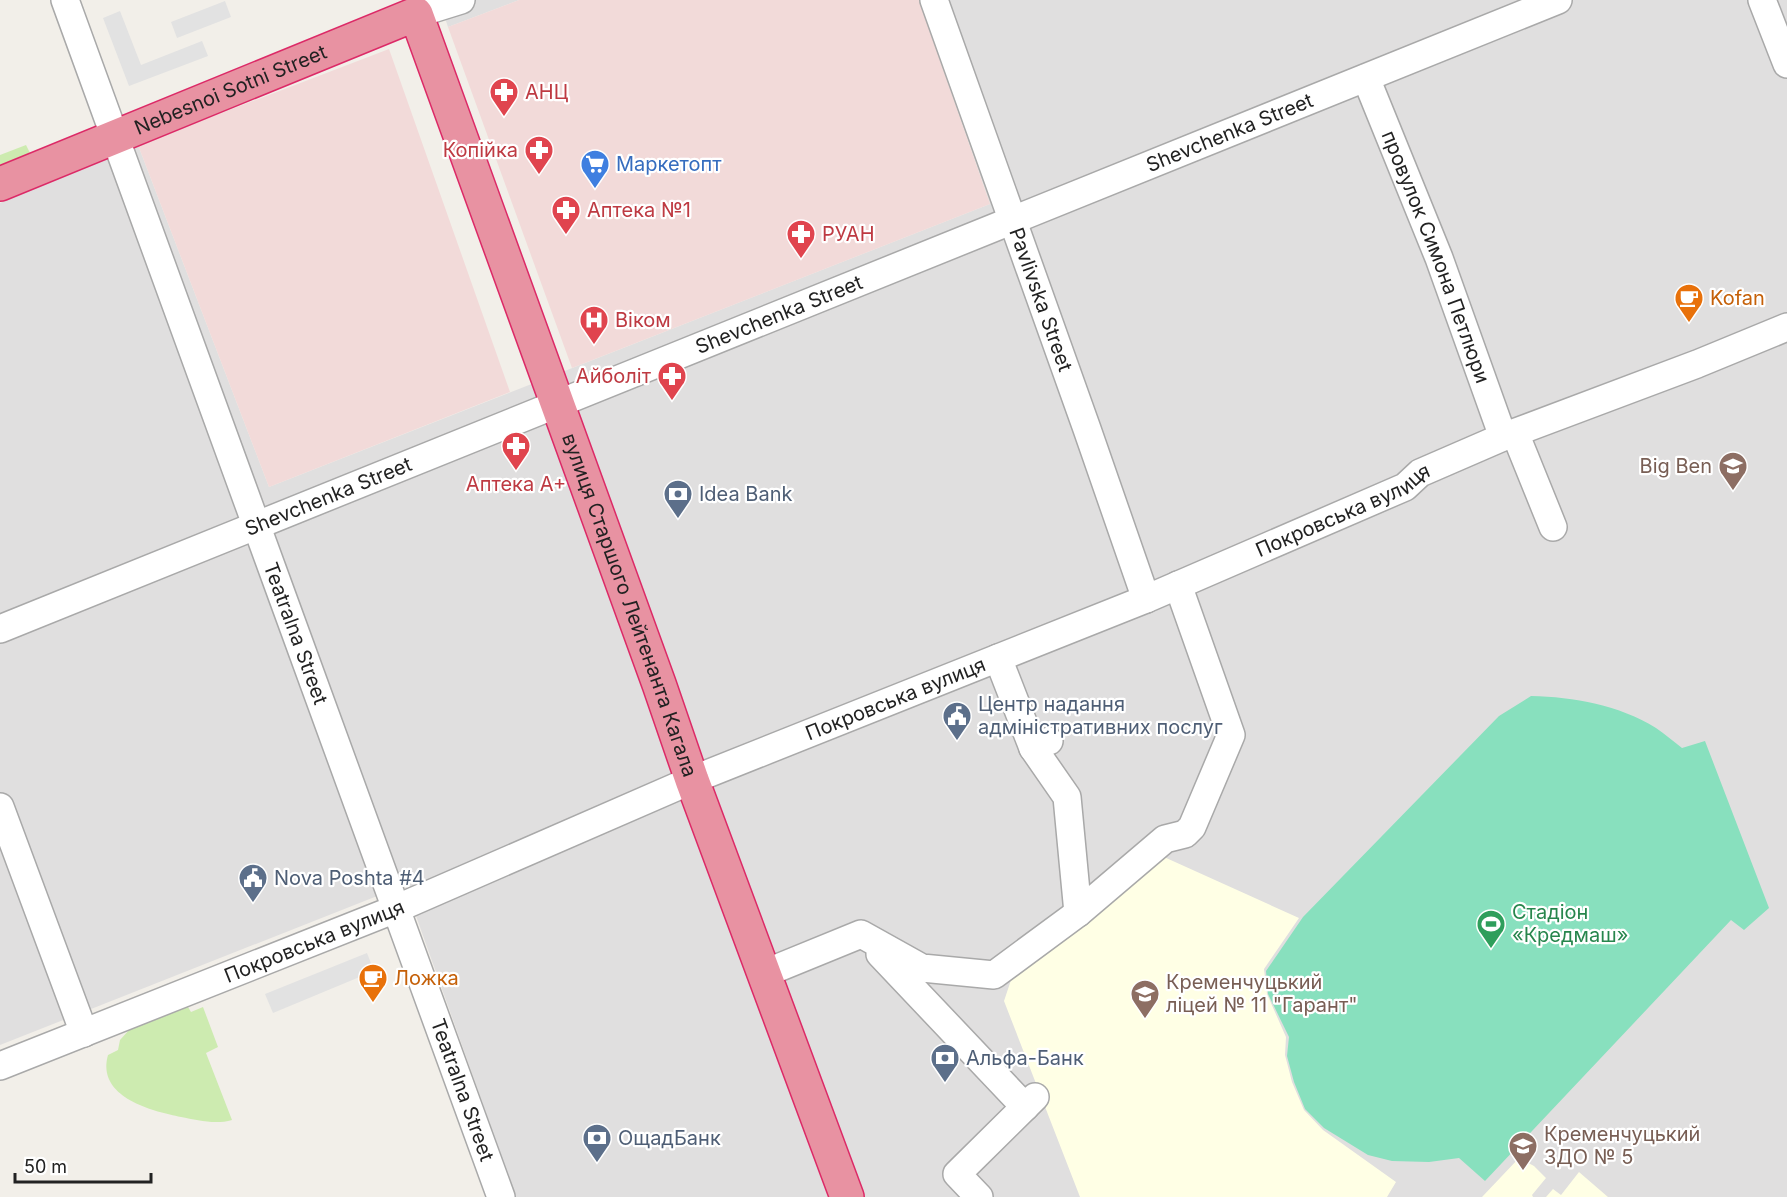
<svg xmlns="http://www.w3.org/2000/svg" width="1787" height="1197" viewBox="0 0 1787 1197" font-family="Inter,sans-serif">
<rect width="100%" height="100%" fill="#f2efe9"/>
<!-- residential -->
<g fill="#e0dfdf">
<polygon points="439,0 519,0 448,27"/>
<polygon points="919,0 1787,0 1787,1197 516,1197 405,885 0,1045 0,203 138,145 269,487 990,204"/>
</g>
<!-- commercial -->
<g fill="#f2dad9">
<polygon points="519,0 919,0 990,204 572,368 448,27"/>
<polygon points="389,49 510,392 269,487 138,145"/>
</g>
<!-- education -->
<g fill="#ffffe5">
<polygon points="1164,857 1299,918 1264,969 1267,994 1286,1037 1285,1055 1292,1082 1304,1110 1323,1130 1396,1182 1387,1197 1080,1197 1004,1001 1011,980"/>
<polygon points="1519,1158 1534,1166 1546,1178 1532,1195 1533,1197 1482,1197"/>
<polygon points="1579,1172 1608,1197 1546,1197 1553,1189 1561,1195"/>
</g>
<!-- grass -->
<g fill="#cdebb0">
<polygon points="26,145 30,153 0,165 0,155"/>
<path d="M 188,1007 L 191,1012 L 203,1007 L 218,1047 L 206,1053 L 232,1120 C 215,1125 197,1120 181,1117 C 151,1111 96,1097 108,1055 L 118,1050 L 120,1040 L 130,1029 Z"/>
</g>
<!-- pitch -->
<path fill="#88e0be" d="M 1531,696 C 1574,697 1619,705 1656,728 C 1665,734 1673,741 1682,748 L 1705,741 L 1769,908 L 1744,930 L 1731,920 L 1485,1181 L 1459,1158 L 1429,1162 L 1392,1161 L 1368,1155 L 1324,1128 L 1305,1109 L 1294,1082 L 1287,1056 L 1289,1037 L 1268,994 L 1266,971 L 1303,917 L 1499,716 Z"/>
<!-- parking -->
<g fill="#e2e2e2">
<polygon points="225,1 231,17 177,38 171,22"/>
<polygon points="120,11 141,65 202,41 208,56 129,86 103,18"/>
<polygon points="367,953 374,971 273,1013 265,994"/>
</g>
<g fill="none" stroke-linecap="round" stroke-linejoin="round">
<!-- minor casing -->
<g stroke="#a9a9a9" stroke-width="30">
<g id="minor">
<path id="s1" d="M 65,0 C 208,400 358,797 501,1197"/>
<path id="s2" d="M 934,0 L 1087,429 L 1146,599"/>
<polyline points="1762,0 1787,64"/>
<polyline points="416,14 461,0"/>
<path id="s3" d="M 1366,78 L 1439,258 L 1503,437"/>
<polyline points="1515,433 1553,527"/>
<path id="s4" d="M 0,629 L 1558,0"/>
<polyline points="998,658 1033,748 1049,741"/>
<polyline points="1033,748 1067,797 1078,913"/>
<polyline points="0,807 84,1033"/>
<polyline points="880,954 1025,1107"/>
<polyline points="763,974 861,934 922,968 994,975 1078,913 1165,839 1185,834 1192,827 1231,735 1178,585"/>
<path id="s5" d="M 0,1066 L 398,908 L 692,780 L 1146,599 L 1405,487 L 1420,473 L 1503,437 L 1697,364 L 1787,327"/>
<polyline points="979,1197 957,1174 1035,1097"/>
</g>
</g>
<!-- highway casing -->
<g stroke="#dc2a67" stroke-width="36">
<g id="highway">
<path id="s6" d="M 0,184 L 416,14 L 659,684 L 692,780 L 847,1197"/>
</g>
</g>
<!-- minor -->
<use href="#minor" stroke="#fff" stroke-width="27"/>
<!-- highway -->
<use href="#highway" stroke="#e892a2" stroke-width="33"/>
</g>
<!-- icons -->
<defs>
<g id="pharmacy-pin" transform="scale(1.5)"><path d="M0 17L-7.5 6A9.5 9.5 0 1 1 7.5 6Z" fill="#e0444e" stroke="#fff"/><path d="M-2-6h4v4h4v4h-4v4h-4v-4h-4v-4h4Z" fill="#fff"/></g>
<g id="supermarket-pin" transform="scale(1.5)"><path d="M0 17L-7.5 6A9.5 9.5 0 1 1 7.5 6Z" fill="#3f7fe0" stroke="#fff"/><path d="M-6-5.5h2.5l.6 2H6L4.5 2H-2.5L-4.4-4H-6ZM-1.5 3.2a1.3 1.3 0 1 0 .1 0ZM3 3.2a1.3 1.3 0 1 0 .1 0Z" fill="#fff"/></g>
<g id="cafe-pin" transform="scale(1.5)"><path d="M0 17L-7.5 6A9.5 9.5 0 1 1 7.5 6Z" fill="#e8710a" stroke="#fff"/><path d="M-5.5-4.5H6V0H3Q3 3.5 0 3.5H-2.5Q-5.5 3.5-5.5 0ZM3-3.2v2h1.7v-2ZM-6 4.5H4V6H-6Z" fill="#fff"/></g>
<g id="hospital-pin" transform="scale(1.5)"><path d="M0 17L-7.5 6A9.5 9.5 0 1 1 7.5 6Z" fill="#e0444e" stroke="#fff"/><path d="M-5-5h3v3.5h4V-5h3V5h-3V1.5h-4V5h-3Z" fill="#fff"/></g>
<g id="school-pin" transform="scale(1.5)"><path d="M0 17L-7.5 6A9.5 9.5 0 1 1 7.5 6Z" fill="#8d6e63" stroke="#fff"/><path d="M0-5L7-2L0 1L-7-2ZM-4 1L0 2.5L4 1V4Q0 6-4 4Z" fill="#fff"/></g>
<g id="bank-pin" transform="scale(1.5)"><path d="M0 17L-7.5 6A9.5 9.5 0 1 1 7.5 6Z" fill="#5c6f8a" stroke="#fff"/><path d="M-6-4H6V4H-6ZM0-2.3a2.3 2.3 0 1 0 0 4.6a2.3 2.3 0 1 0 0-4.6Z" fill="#fff"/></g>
<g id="civic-pin" transform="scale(1.5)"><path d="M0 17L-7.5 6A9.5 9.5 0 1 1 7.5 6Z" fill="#5c6f8a" stroke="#fff"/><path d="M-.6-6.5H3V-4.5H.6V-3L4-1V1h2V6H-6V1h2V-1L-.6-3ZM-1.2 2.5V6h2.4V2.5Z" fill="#fff"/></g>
<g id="stadium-pin" transform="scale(1.5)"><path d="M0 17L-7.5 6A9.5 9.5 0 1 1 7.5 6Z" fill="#2e9e5b" stroke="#fff"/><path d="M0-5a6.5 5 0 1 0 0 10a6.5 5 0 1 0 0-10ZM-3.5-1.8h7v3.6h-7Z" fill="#fff"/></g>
</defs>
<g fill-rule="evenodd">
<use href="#pharmacy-pin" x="504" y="92"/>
<use href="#pharmacy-pin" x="539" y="150"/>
<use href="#supermarket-pin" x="595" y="164"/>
<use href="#pharmacy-pin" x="566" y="210"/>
<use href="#pharmacy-pin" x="801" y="234"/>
<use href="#cafe-pin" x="1689" y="298"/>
<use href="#hospital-pin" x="594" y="320"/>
<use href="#pharmacy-pin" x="672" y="376"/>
<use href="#pharmacy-pin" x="516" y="446"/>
<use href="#school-pin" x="1733" y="466"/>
<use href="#bank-pin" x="678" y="494"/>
<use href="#civic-pin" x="957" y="716"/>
<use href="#civic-pin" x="253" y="878"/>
<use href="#stadium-pin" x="1491" y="924"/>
<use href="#cafe-pin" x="373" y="978"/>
<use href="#school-pin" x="1145" y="994"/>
<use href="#bank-pin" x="945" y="1058"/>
<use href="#bank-pin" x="597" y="1138"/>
<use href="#school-pin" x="1523" y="1146"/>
</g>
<g text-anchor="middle" stroke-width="4.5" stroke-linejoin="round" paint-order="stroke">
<!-- street labels -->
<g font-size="20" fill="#222" stroke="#fff">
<text dy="7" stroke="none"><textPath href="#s6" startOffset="249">Nebesnoi Sotni Street</textPath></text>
<text dy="7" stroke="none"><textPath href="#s4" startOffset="1326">Shevchenka Street</textPath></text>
<text dy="7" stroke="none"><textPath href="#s3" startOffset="192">провулок Симона Петлюри</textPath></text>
<text dy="7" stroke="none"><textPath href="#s2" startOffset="318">Pavlivska Street</textPath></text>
<text dy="7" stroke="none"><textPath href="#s4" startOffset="840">Shevchenka Street</textPath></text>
<text dy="7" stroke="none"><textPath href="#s4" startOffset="354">Shevchenka Street</textPath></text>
<text dy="7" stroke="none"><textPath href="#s5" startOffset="1454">Покровська вулиця</textPath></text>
<text dy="7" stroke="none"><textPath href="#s6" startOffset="1078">вулиця Старшого Лейтенанта Кагала</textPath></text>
<text dy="7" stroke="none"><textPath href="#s1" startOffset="674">Teatralna Street</textPath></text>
<text dy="7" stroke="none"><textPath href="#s5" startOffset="968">Покровська вулиця</textPath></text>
<text dy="7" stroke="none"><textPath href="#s5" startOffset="338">Покровська вулиця</textPath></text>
<text dy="7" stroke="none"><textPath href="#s1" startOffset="1160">Teatralna Street</textPath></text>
</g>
<!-- health labels -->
<g font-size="20" fill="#be3a42" stroke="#fff" text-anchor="start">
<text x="525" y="99">АНЦ</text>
<text x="518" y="157" text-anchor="end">Копійка</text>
<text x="587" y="217">Аптека №1</text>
<text x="822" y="241">РУАН</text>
<text x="615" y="327">Віком</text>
<text x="651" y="383" text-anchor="end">Айболіт</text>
<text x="516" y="491" text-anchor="middle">Аптека А+</text>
</g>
<!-- shop labels -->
<g font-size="20" fill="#366cbe" stroke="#fff" text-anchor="start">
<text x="616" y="171">Маркетопт</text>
</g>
<!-- food labels -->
<g font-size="20" fill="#c56008" stroke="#fff" text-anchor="start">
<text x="1710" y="305">Kofan</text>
<text x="394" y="985">Ложка</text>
</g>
<!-- education labels -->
<g font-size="20" fill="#785e54" stroke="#fff" text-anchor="start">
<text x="1712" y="473" text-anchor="end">Big Ben</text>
<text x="1166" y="989">Кременчуцький<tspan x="1166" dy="23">ліцей № 11 "Гарант"</tspan></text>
<text x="1544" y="1141">Кременчуцький<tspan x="1544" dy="23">ЗДО № 5</tspan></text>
</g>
<!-- service labels -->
<g font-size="20" fill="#4e5e75" stroke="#fff" text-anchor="start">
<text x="699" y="501">Idea Bank</text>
<text x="978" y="711">Центр надання<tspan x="978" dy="23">адміністративних послуг</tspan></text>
<text x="274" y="885">Nova Poshta #4</text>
<text x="966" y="1065">Альфа-Банк</text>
<text x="618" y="1145">ОщадБанк</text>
</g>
<!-- leisure labels -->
<g font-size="20" fill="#27864d" stroke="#fff" text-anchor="start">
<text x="1512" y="919">Стадіон<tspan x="1512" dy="23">«Кредмаш»</tspan></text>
</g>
</g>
<!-- scale -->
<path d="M15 1173v9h136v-9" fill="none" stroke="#222222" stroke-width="3"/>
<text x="24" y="1173" font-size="18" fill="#222222" stroke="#ffffff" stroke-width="4.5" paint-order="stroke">50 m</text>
</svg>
